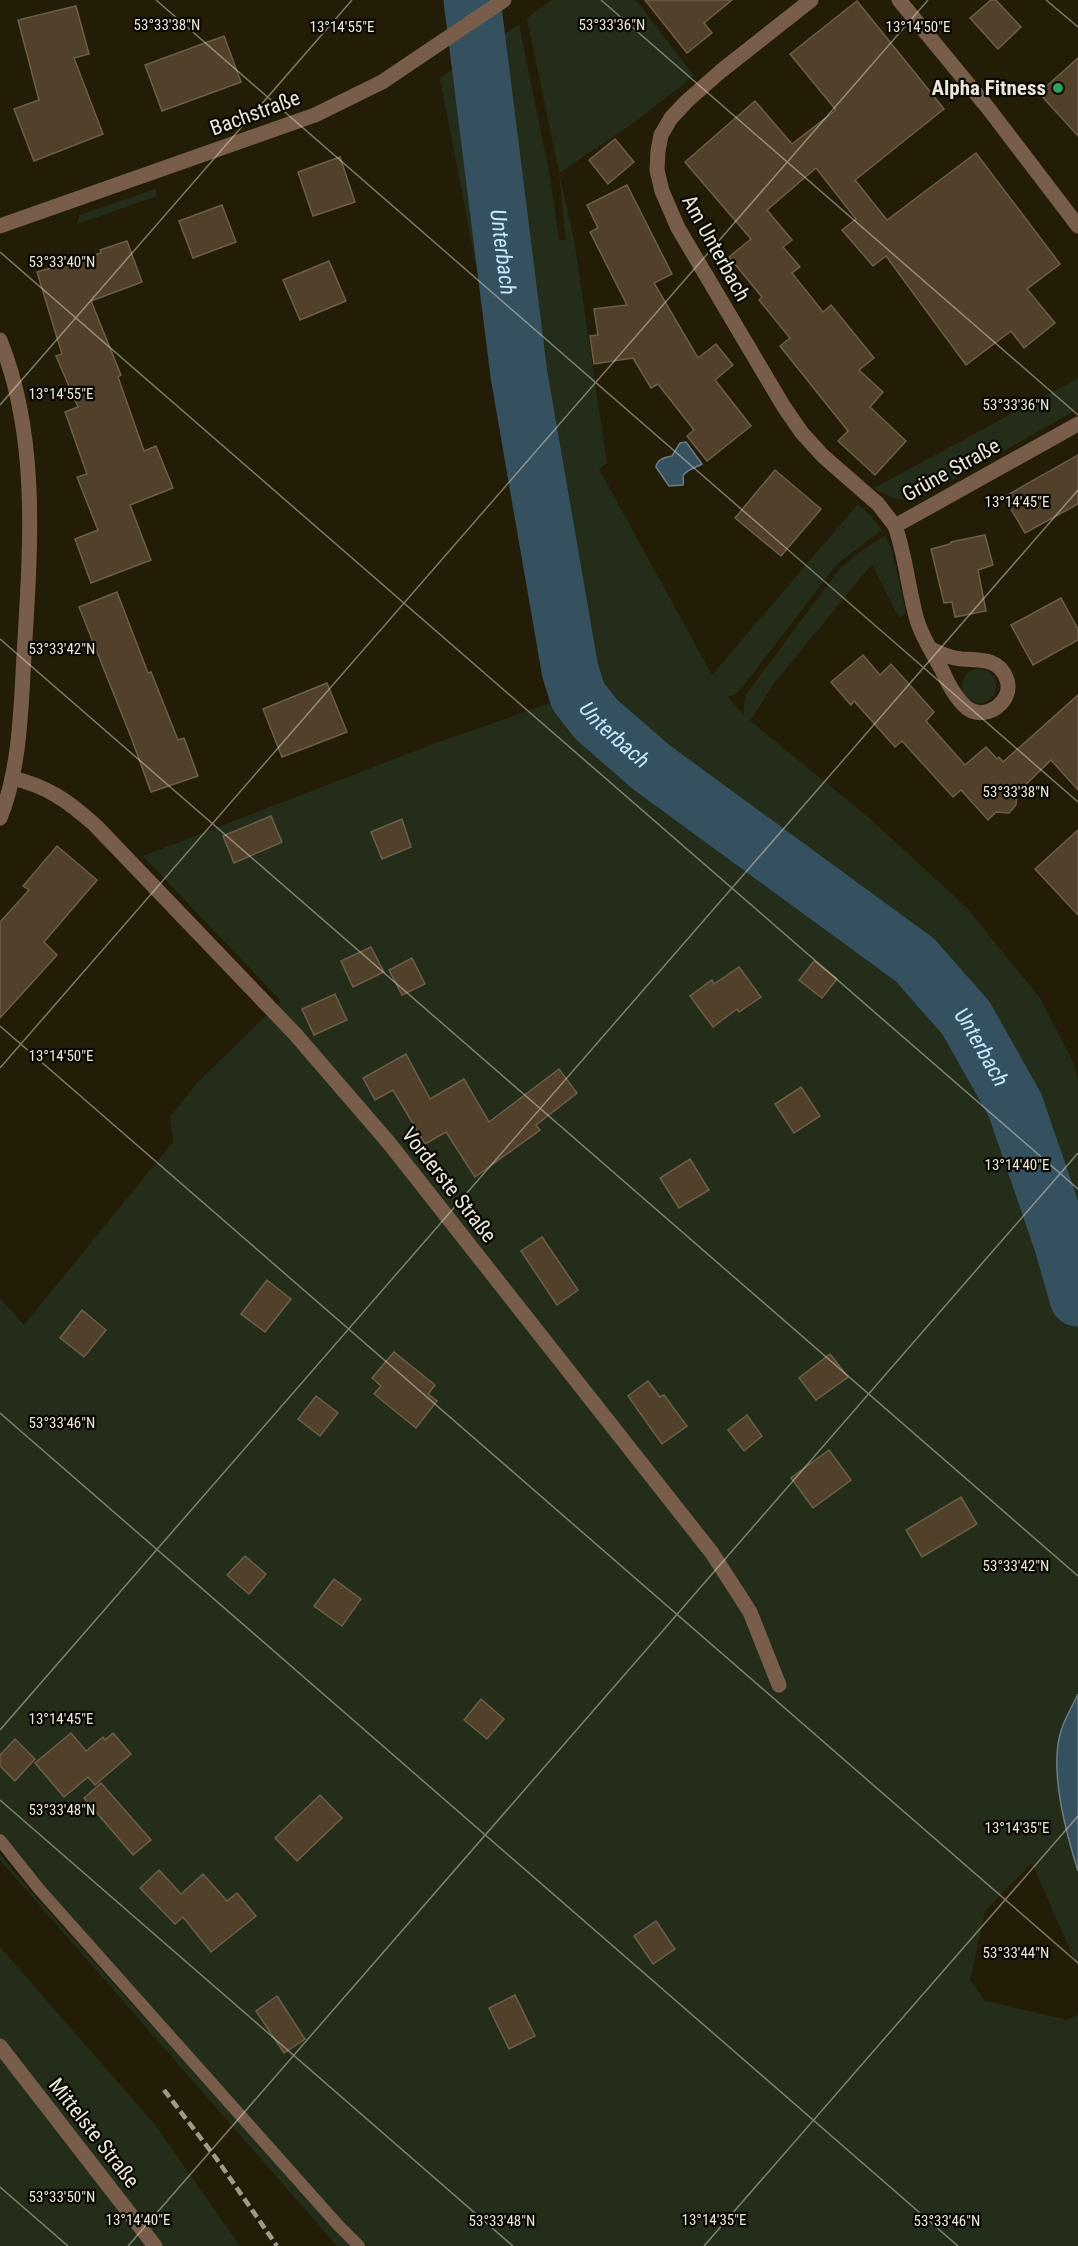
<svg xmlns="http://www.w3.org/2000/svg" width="1078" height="2246" viewBox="0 0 1078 2246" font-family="'Roboto Condensed',sans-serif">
<rect width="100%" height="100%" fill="#231d08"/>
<!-- green -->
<g fill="#242d1a">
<polygon points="552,0 636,0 694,76 632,124 559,173 574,240 607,463 599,469 712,675 858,504 870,515 882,530 837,564 741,689 734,695 727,696 744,716 744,705 747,693 841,567 863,550 885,536 891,547 906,613 899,618 872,564 775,682 750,721 867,816 966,907 1040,998 1073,1062 1078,1078 1078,1694 1061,1729 1072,1853 1078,1871 1078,1968 1032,1863 985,1911 970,1980 985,2001 1068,2020 1078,2014 1078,2246 368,2246 343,2223 43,1887 0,1833 0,1298 24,1325 173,1142 170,1117 197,1083 281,1001 143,856 436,743 559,700 440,78 519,24 550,177 559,240 566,240 559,173 527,18"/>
<polygon points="155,189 157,196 77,224 80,215"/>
<path d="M 1078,378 L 1078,409 L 915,501 C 899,501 887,497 874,488 Z"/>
<circle cx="979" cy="686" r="17"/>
<polygon points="0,1854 32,1893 351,2246 337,2246 0,1860"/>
<polygon points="0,1947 156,2126 240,2246 0,2246"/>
</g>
<!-- water -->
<g fill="#35505f" stroke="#6b7d84" stroke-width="1.5">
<path d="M 686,442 L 702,464 C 697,467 685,470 683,476 C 683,479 684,482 683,485 L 669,486 L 656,467 C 657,459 665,457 672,456 L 680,443 Z"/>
<path d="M 1078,1694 L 1078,1871 C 1066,1833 1048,1766 1062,1728 C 1066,1716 1073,1705 1078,1694 Z"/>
</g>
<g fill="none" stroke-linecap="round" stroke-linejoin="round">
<!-- river -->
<path stroke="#35505f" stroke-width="57" id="s1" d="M 472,0 L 519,375 L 570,670 L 578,696 L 596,719 L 651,767 L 915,960 L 966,1018 L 1015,1105 L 1063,1245 L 1078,1298"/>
</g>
<!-- building -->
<g fill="#51402a" stroke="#6d5e4a" stroke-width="1.5">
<polygon points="645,0 732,0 704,23 712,33 687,53"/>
<polygon points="991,0 996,0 1021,27 998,49 970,18"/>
<polygon points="857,1 944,109 855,180 887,220 976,153 1060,264 1027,289 1055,323 1024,348 1011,331 966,365 886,256 873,266 842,230 856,219 816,168 767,210 792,240 783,247 800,267 792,273 823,312 831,305 874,358 859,370 883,392 870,407 906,441 875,475 838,441 848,431 780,346 790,338 759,300 762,297 729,257 751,239 685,162 755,101 792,144 836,110 790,54"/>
<polygon points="76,6 89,54 74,58 103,134 34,161 14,109 39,100 18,20"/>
<polygon points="224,36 241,82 162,111 145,65"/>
<polygon points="1078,58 1078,136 1039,93"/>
<polygon points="615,139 634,162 608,184 589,160"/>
<polygon points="340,157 355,202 313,216 298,172"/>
<polygon points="627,185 672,274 654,283 698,358 716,344 733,365 715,380 751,426 707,461 687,436 694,430 658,384 651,388 633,358 594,364 590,336 598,335 594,309 627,305 590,232 598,228 587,205"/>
<polygon points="222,205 236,242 193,258 179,221"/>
<polygon points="127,241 142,282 91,301 121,375 118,377 144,451 156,446 173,488 130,505 151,560 91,583 75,539 98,530 77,477 87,474 65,412 78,407 56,356 62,354 37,272 101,253 100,250"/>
<polygon points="329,261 346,301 300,320 283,280"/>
<polygon points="1078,455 1078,504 1025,533 1004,497"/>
<polygon points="775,470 821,509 781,556 735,518"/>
<polygon points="985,535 993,565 978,570 986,611 955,617 952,602 944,603 931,549 950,544 951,542"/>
<polygon points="117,592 148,673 151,672 178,740 184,738 198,776 151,792 131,737 79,607"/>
<polygon points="1061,598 1078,629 1078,640 1033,665 1011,625"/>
<polygon points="863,655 880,675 891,664 934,712 926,721 965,765 986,747 997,759 999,757 1003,762 1078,695 1078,790 1051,760 1017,793 1016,805 1009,813 996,812 988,820 961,790 953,797 902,741 895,747 854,701 851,705 831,682"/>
<polygon points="327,683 347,732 282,757 263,709"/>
<polygon points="271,816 282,842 234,863 223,836"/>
<polygon points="402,819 411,847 382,859 371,832"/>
<polygon points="1078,830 1078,915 1035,869"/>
<polygon points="57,846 97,880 44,942 57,955 0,1018 0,922 29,890 23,886"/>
<polygon points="371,947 384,972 353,987 341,961"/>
<polygon points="412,958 425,984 402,995 389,970"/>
<polygon points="814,961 837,979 822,998 799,980"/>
<polygon points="739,967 761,997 739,1012 737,1009 713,1027 690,996 712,980 714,984"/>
<polygon points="335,994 347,1020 314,1035 302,1009"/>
<polygon points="406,1054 430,1099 464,1079 489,1122 559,1069 577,1093 536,1125 540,1130 475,1177 446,1132 425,1144 393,1090 375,1100 363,1078"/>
<polygon points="801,1087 820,1116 794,1133 775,1104"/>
<polygon points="690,1159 709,1190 679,1208 660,1178"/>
<polygon points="542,1237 578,1290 557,1305 521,1251"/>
<polygon points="267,1280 291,1299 265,1332 241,1314"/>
<polygon points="82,1310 106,1330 84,1357 60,1338"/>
<polygon points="394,1352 435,1385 428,1394 437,1401 416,1428 374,1394 381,1386 372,1378"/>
<polygon points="830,1354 848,1377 816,1400 799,1378"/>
<polygon points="648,1381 660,1397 664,1395 687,1426 662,1444 628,1396"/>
<polygon points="316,1396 338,1413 320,1436 298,1419"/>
<polygon points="747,1415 762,1436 744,1451 728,1430"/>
<polygon points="829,1450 851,1480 813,1508 791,1478"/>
<polygon points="961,1497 977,1524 922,1557 906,1530"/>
<polygon points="245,1556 266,1574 249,1594 227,1575"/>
<polygon points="334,1579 361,1599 342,1626 314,1606"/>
<polygon points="481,1699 504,1719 487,1739 464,1720"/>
<polygon points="71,1733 86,1751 103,1737 105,1740 113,1733 131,1754 95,1785 88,1777 64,1797 35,1763"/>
<polygon points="15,1739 35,1759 15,1781 0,1766 0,1755"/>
<polygon points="101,1783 151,1840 133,1855 84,1798"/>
<polygon points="320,1795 342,1818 297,1861 275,1838"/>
<polygon points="159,1870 181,1894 203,1874 227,1901 237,1893 256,1916 211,1952 183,1917 175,1924 140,1888"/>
<polygon points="656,1921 675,1949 653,1964 634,1936"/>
<polygon points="515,1995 535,2036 509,2049 489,2008"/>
<polygon points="277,1996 305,2039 284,2053 256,2011"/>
</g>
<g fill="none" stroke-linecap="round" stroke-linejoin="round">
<!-- lane -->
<polyline stroke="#785e4a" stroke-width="12" points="0,1840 39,1889 338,2225 359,2246"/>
<!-- street -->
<g stroke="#785e4a" stroke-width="15">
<polyline points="811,0 721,71 687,101 671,118 661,135 658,151 657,170 662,191 678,228 784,407 802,433 823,456 878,504 895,526"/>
<polyline points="899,0 988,108 1078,226"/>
<polyline points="0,226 315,115 382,82 504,0"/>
<path d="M 0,340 C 40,439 30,552 24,656 C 21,707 20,770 0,818"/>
<path d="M 931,649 C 941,654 950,658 961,659 C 980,660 1000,658 1007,680 C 1014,702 985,722 967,708 C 955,698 948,684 942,670 C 933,654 922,637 917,620 C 908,589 906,557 895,526 L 1078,424"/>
<path d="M 12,778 C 47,786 68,801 95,825 L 296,1035 L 389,1143 L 712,1553 L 750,1612 L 779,1685"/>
<polyline points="0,2046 155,2246"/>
</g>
<!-- rail -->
<polyline stroke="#9f9a8a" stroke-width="4.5" stroke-dasharray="9 4.5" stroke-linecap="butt" points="164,2090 216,2158 277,2246"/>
</g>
<!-- ticks -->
<path fill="none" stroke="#eae7da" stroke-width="1.5" stroke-opacity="0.45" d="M 156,0 L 1078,802M 601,0 L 1078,415M 1046,0 L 1078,27M 0,252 L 1078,1189M 0,405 L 352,0M 0,639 L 1078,1576M 0,1026 L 1078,1963M 0,1068 L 928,0M 0,1413 L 958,2246M 0,1730 L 1078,490M 0,1800 L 513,2246M 0,2187 L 68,2246M 128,2246 L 1078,1153M 704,2246 L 1078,1816"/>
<!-- markers -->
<circle fill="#2e9e5b" stroke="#0a0802" stroke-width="2" cx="1058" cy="88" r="6"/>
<g text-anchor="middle" stroke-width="4.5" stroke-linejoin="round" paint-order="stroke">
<!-- poi labels -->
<g font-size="21" font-weight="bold" fill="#eae7da" stroke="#0a0802" text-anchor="end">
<text x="1046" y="95">Alpha Fitness</text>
</g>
<!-- street labels -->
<g font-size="21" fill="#eae7da" stroke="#0a0802">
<text transform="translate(255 113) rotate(-20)" y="7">Bachstraße</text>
<text transform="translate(716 248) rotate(61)" y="7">Am Unterbach</text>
<text transform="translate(951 470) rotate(-29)" y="7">Grüne Straße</text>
<text transform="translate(449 1185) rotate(52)" y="7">Vorderste Straße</text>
<text transform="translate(94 2133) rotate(52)" y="7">Mittelste Straße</text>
</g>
<!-- water labels -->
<g font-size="22" font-style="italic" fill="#c6e7fa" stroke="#0a0802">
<text dy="8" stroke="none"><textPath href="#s1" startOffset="254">Unterbach</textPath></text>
<text dy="8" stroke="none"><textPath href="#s1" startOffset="758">Unterbach</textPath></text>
<text dy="8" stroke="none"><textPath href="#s1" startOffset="1244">Unterbach</textPath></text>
</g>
</g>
<g font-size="15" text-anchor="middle" fill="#eae7da" stroke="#0a0802" stroke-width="4.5" stroke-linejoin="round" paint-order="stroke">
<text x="167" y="30">53°33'38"N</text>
<text x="612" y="30">53°33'36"N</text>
<text x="342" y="32">13°14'55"E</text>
<text x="918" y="32">13°14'50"E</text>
<text x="62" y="267">53°33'40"N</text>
<text x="61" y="399">13°14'55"E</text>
<text x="1016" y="410">53°33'36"N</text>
<text x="1017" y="507">13°14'45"E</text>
<text x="62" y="654">53°33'42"N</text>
<text x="1016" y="797">53°33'38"N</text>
<text x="61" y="1061">13°14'50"E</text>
<text x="1017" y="1170">13°14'40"E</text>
<text x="62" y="1428">53°33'46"N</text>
<text x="1016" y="1571">53°33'42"N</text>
<text x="61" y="1724">13°14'45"E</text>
<text x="62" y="1815">53°33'48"N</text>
<text x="1017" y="1833">13°14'35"E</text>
<text x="1016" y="1958">53°33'44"N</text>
<text x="62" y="2202">53°33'50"N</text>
<text x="138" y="2225">13°14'40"E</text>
<text x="714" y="2225">13°14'35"E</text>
<text x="502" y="2226">53°33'48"N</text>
<text x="947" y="2226">53°33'46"N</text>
</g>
</svg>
